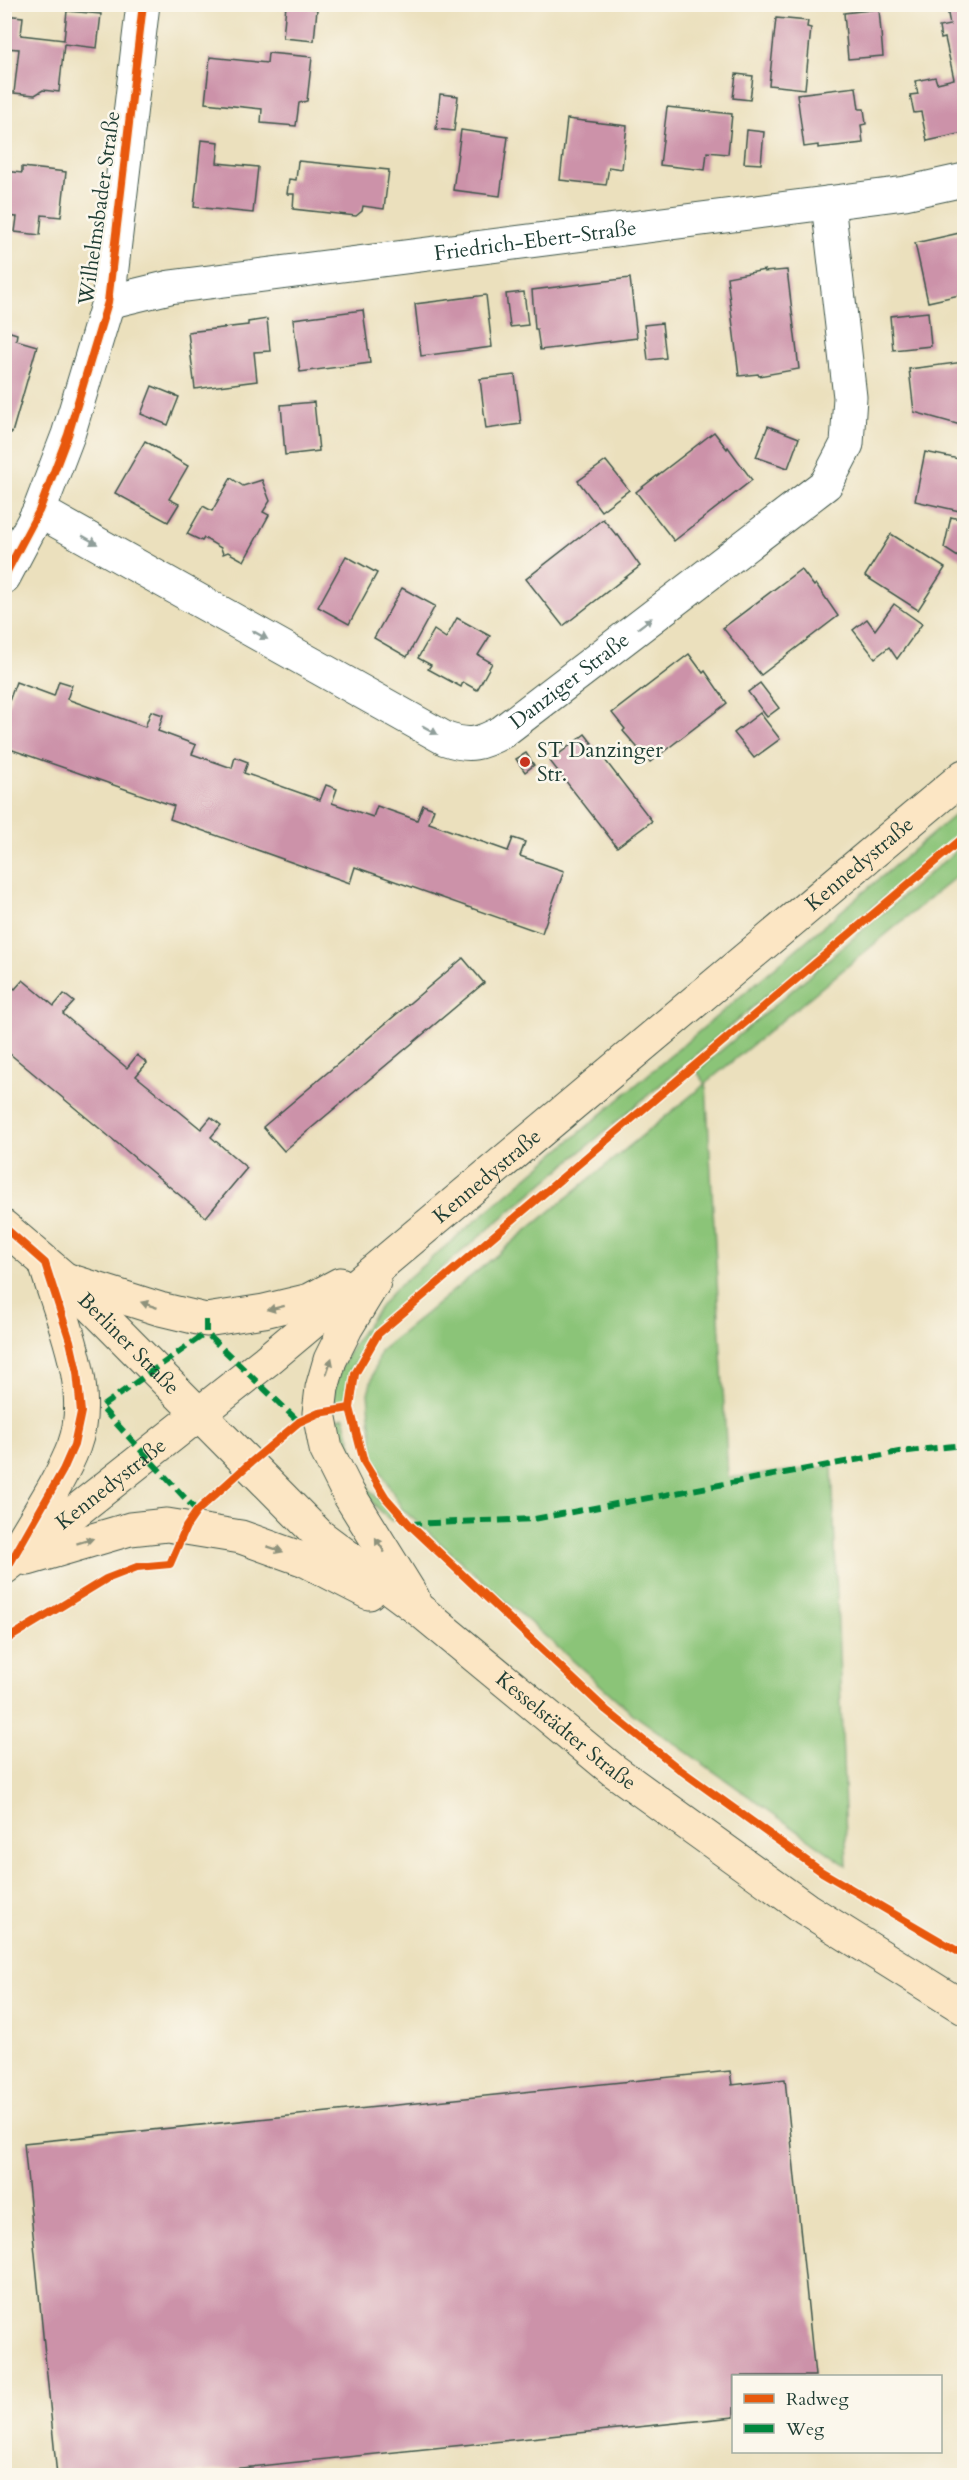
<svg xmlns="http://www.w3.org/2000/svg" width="969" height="2480" viewBox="0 0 969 2480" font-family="Cardo,serif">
<rect width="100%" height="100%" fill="#fbf7ec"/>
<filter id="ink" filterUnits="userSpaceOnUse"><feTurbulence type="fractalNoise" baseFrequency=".0167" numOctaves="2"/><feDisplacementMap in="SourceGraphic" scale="12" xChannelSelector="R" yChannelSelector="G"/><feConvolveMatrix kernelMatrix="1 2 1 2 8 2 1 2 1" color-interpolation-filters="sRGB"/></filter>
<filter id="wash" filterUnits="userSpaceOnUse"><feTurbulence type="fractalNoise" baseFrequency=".008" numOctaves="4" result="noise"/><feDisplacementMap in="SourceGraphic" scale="24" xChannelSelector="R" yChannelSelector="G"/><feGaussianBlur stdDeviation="1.35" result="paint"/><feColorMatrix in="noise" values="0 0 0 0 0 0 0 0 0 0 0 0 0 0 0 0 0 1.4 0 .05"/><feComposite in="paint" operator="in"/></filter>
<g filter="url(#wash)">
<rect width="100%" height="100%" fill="#ebe0bd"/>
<!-- green -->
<g fill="#8bc478" stroke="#558056" stroke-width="1.5">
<path d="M 964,807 L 964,830 L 423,1284 L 373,1332 L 351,1370 L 345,1402 L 332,1402 C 334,1364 371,1317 395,1289 Z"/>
<polygon points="964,844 964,870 706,1083 728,1478 832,1466 847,1866 633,1714 402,1509 374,1459 368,1393 380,1351 705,1084 697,1071"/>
<path d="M 344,1417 L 355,1458 L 370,1490 L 395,1518 L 392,1521 C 377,1512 342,1465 337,1448 C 335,1439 337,1427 337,1419 Z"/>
</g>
<g id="blocks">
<!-- building -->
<g fill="#cc92a9">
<polygon points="286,5 317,9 314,41 283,38"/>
<polygon points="954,5 964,5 964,91 959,92 964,119 964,133 927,141 921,112 914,113 910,95 918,94 915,81 935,77 937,83 954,79 945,38 941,39 939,27 950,25 948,14"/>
<polygon points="879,9 883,56 848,59 844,13"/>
<polygon points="67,11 101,14 97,48 64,44 59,92 43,90 35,95 14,93 19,49 4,48 4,15 23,17 21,35 64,40"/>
<polygon points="776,18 808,21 807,27 811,28 805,89 769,85"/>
<polygon points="268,53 312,57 307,101 299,103 296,126 261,123 262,109 205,103 210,57 267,63"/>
<polygon points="736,74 753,76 750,100 733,98"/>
<polygon points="856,87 859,109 864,109 866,124 861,125 863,143 818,148 818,145 804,147 797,94"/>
<polygon points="440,94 458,96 454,131 436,129"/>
<polygon points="667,107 732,114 728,154 707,152 705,170 660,165"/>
<polygon points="567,119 627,126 622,169 609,167 606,185 560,180"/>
<polygon points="461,130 508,137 500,196 453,190"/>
<polygon points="747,130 764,132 761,164 744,163"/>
<polygon points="201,140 219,142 217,163 258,167 253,213 194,207"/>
<polygon points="298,161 389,170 384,209 363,206 362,211 356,216 293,209 294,194 287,194 289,179 296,180"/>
<polygon points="22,167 66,172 61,217 42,215 40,235 15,232 17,217 4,216 4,171 22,173"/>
<polygon points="964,232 964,294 928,302 915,243"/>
<polygon points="765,270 764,272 787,270 799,369 759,376 758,374 739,376 727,277"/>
<polygon points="630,278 637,338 540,350 537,329 535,329 532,290"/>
<polygon points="524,292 528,325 510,327 506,294"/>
<polygon points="486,295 492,347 421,356 415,304"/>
<polygon points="363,310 370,363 300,372 293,319"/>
<polygon points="928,312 931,346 893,350 890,316"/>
<polygon points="267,319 270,351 254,352 257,381 195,389 188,332 248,325 248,322"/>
<polygon points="662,323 666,358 648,360 644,325"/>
<polygon points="4,330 17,334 16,340 37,346 12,433 4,431"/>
<polygon points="964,362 964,426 914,412 909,369"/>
<polygon points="515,375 521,424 486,429 480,379"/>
<polygon points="152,386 179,397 168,425 141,414"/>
<polygon points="314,402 319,451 285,455 281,405"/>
<polygon points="768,426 799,438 788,468 756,457"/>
<polygon points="714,432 727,449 728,447 752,480 674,541 636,492"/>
<polygon points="145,441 188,466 169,499 179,504 168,522 115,493"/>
<polygon points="925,452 964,460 964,512 915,501"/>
<polygon points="606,461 629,490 601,511 578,481"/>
<polygon points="231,478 243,486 262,480 270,501 263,512 269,515 244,561 228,552 223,554 221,548 204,538 202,541 187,534 203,506 212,511"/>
<polygon points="951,517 964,520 964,561 944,548"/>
<polygon points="603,519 617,536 618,535 640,566 563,626 526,579"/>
<polygon points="891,534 945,568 918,610 865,576"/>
<polygon points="346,556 377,573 349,624 318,607"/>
<polygon points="801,569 814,586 816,584 838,616 761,675 723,628"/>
<polygon points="402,588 435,606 407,657 374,638"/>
<polygon points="894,604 922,624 897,659 889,647 875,658 853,630 867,619 875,630"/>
<polygon points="457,618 490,636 478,655 492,663 477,690 463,682 461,687 428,669 431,665 418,658 434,630 446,638"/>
<polygon points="689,654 703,673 705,671 727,703 650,762 623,731 625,729 612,713"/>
<polygon points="59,681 72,685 67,699 145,727 151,711 163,715 158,731 196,745 192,754 232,768 235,757 248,762 244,773 320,800 326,785 337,789 332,803 373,817 377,806 417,820 423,805 434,809 429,823 508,851 513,838 525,842 520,856 564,871 542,933 355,867 350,883 170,819 174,806 4,747 4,715 16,682 54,696"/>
<polygon points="760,683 779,708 767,717 748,692"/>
<polygon points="760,713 780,739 754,758 734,733"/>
<polygon points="585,734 652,821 617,847 550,761"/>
<polygon points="526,753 534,765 525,772 516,759"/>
<polygon points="463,958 484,983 284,1151 263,1127"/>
<polygon points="23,980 54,1006 64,994 74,1002 63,1014 127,1068 137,1055 147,1063 136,1076 201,1129 211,1117 221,1125 211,1137 247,1168 206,1217 4,1049 4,981 15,989"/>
<polygon points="730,2071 732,2085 785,2079 815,2376 734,2376 734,2417 163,2476 57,2476 24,2143"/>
</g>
</g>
</g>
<g filter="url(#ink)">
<use href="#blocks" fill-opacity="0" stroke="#3e5549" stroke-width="1.5"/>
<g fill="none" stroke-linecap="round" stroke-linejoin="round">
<!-- street casing -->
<g stroke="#3e5549" stroke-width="35">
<g id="street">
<path id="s1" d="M 108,302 L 170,287 L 905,193 L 964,180"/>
<path id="s2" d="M 39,511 L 446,739 C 470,747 480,744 502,732 L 826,484 L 847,444 L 850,397 L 828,203"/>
<polyline points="4,577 39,511 68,435 108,302 143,4"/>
</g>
</g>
<!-- secondary casing -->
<g stroke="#3e5549" stroke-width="35">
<g id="secondary">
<path id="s3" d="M 4,1227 L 65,1279 L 320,1536 L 422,1612 L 613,1770 L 806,1909 L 964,2008"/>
<polyline points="68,1280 160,1309 206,1320 264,1311 310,1300 340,1284"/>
<polyline points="374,1282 346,1328 330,1360 322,1388 319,1413 326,1449 348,1493 413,1598"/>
<path d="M 17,1550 C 36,1516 60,1482 74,1446 C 95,1389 61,1318 45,1263"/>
<polyline points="28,1559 130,1529 167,1525 241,1537 305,1560 369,1593"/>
<path id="s4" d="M 4,1568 L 266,1361 L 964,776"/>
</g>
</g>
<!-- street -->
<use href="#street" stroke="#fff" stroke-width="33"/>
<!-- secondary -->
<use href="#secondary" stroke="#fce6c4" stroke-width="33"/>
<!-- quiet -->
<g stroke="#00873e" stroke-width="6" stroke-dasharray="12 6" stroke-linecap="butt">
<polyline points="206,1320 206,1333 299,1422"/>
<polyline points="197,1511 101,1407 206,1333"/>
<polyline points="409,1524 534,1519 899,1452 964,1445"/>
</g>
<!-- cycleway casing -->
<g stroke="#fbf7ec" stroke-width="11">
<g id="cycleway">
<polyline points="4,577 39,511 68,435 108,302 143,4"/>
<polyline points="964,837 378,1334 355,1374 350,1408 364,1462 386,1498 409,1524 606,1710 679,1769 822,1872 964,1955"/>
<polyline points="4,1227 45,1263 70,1341 77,1372 81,1412 74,1445 63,1470 9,1565 4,1568"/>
<polyline points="4,1641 106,1579 137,1567 170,1564 186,1527 197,1511 249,1464 299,1422 319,1413 350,1408"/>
</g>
</g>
<!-- cycleway -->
<use href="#cycleway" stroke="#e8590c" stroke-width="8"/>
</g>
<!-- one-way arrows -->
<defs><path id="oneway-solid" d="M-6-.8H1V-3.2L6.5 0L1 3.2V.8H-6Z" transform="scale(1.5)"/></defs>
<g fill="#8f9e9a">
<use href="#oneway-solid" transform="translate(90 540) rotate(29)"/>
<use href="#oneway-solid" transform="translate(645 623) rotate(-37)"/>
<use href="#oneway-solid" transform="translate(260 635) rotate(29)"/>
<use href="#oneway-solid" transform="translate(430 730) rotate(29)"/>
</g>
<g fill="#8e927c">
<use href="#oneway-solid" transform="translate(149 1305) rotate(-161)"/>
<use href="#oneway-solid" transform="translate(276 1308) rotate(166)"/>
<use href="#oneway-solid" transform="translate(329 1366) rotate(-71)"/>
<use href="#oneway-solid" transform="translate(85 1541) rotate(-17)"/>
<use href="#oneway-solid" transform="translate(380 1545) rotate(-122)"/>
<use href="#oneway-solid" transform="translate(275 1549) rotate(19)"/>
</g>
</g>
<!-- markers -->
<circle fill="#c8321e" stroke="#fbf7ec" stroke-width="2" cx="525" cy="762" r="6"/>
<g text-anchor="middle" stroke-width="5" stroke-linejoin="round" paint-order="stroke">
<!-- street labels -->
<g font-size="21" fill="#1f3d34" stroke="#fbf7ec">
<text transform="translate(99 208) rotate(-82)" y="7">Wilhelmsbader Straße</text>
<text dy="7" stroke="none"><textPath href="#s1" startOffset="432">Friedrich-Ebert-Straße</textPath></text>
<text dy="7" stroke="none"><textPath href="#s2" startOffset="610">Danziger Straße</textPath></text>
<text dy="7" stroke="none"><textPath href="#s4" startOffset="1108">Kennedystraße</textPath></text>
<text dy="7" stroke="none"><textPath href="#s4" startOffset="622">Kennedystraße</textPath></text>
<text dy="7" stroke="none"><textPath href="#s3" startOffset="171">Berliner Straße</textPath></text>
<text dy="7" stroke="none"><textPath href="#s4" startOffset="136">Kennedystraße</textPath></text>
<text dy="7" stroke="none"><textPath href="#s3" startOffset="756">Kesselstädter Straße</textPath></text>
</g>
<!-- poi labels -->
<g font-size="21" fill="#1f3d34" stroke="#fbf7ec" text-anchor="start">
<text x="537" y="757">ST Danzinger<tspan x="537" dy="24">Str.</tspan></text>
</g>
</g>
<!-- margin -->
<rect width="969" height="2480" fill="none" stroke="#fbf7ec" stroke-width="24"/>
<!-- legend -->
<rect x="732" y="2375" width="210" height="78" fill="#fbf7ec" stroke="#a3ada2" stroke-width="1.5"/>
<rect x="744" y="2394" width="30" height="9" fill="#e8590c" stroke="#a3ada2" stroke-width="1.5"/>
<text x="786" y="2405" font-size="18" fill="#1f3d34">Radweg</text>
<rect x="744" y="2424" width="30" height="9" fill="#00873e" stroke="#a3ada2" stroke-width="1.5"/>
<text x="786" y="2435" font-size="18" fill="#1f3d34">Weg</text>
</svg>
